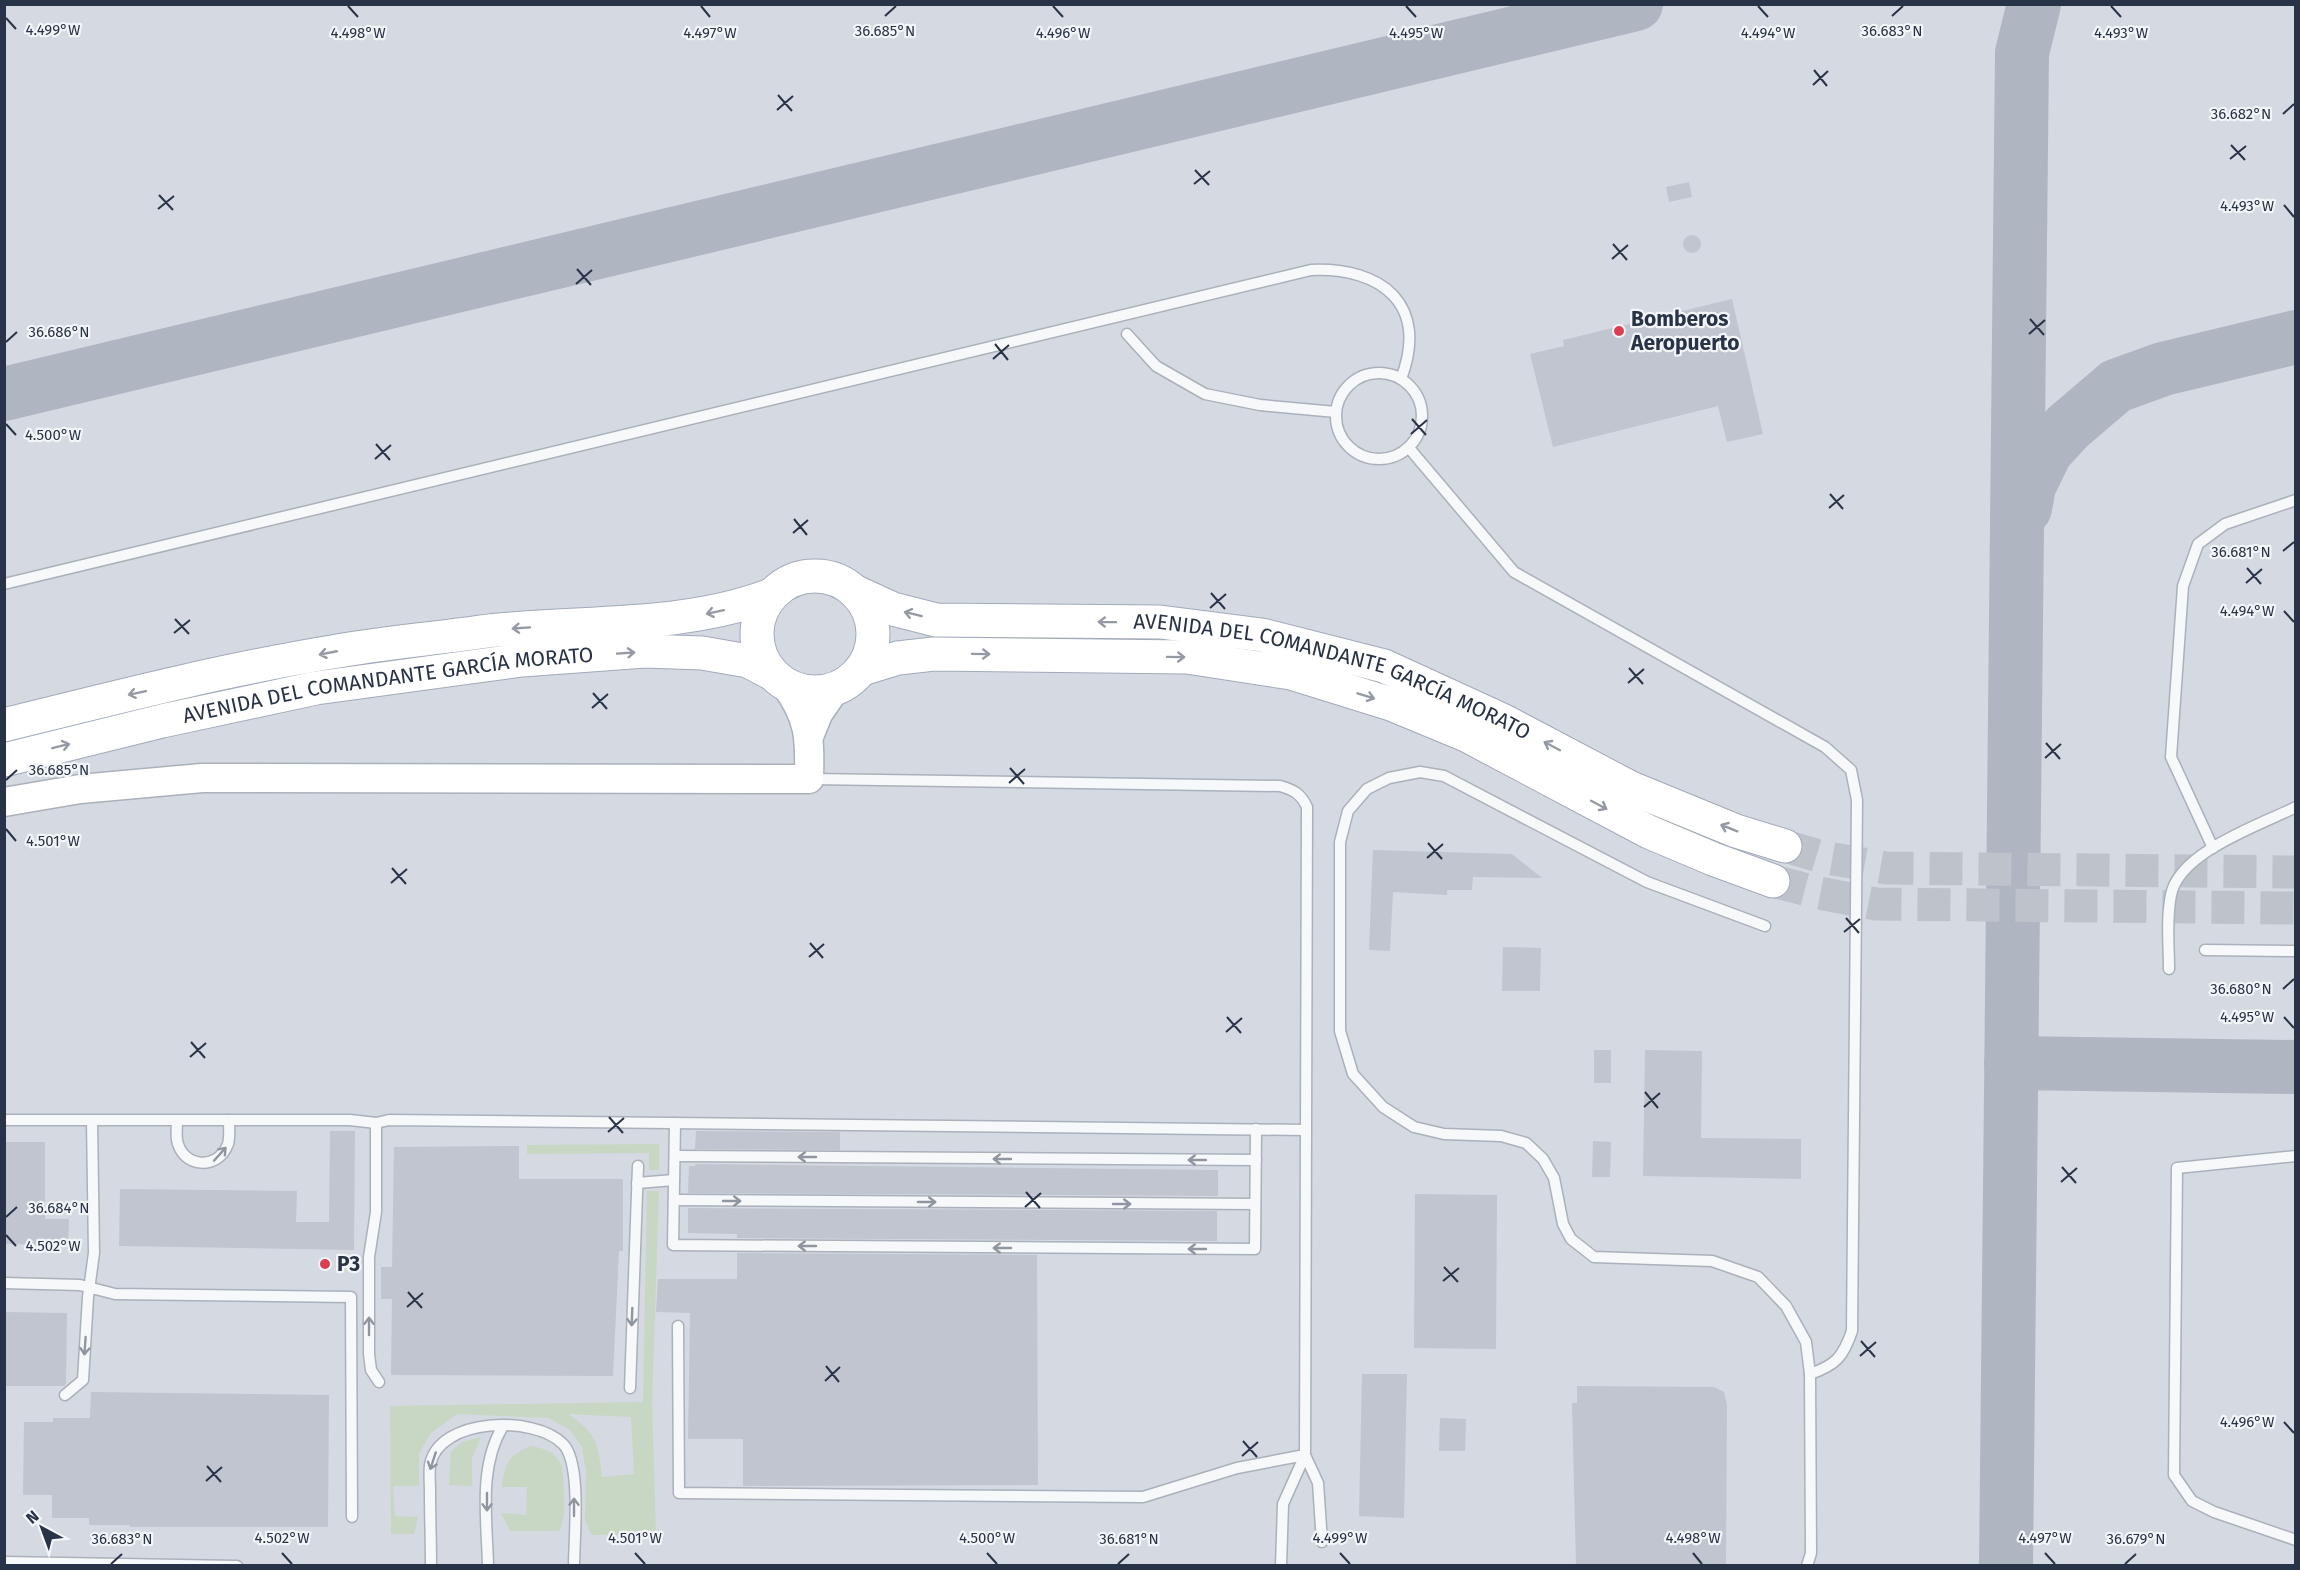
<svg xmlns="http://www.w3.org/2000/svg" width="2300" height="1570" viewBox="0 0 2300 1570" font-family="'Fira Sans',sans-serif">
<rect width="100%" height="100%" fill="#e3e7ec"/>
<!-- built -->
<polygon fill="#d4d9e2" points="5,5 2295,5 2295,1565 5,1566"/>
<!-- green -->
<g fill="#c8d7c3" fill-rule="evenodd">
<polygon points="659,1144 659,1170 649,1170 649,1153 527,1154 527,1145"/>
<path d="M 647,1191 L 659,1191 L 652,1402 L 656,1534 L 592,1535 L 585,1521 L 586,1472 L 582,1447 L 571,1431 L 549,1418 L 457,1414 L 431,1433 L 419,1454 L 419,1486 L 393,1486 L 395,1516 L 418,1517 L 414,1534 L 391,1534 L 390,1406 L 643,1402 ZM 568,1414 L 631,1417 L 634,1474 L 602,1477 C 598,1442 597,1434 568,1414 Z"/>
<polygon points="481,1437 472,1458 472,1486 449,1485 451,1452 462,1442"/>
<path d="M 532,1446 C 563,1452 564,1467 564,1494 C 564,1508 565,1519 559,1531 L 510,1531 L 501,1513 L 526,1515 L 527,1487 L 502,1487 C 504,1464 509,1454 532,1446 Z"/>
</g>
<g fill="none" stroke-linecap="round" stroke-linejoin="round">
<!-- taxiway -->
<g stroke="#afb6c2" stroke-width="54">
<polyline points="4,394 1636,4"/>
<polyline points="2025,508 2029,486 2046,451 2068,427 2116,386 2163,369 2296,337"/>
<polyline points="2011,1063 2296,1067"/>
<polyline points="2006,1566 2022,53 2034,4"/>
</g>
</g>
<!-- building -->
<g fill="#c0c5d0">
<polygon points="1689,182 1692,197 1669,202 1666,187"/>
<circle cx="1692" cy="244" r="9"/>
<polygon points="1732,299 1763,434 1727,442 1718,406 1553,447 1530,354 1564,346 1563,340"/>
<polygon points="1373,850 1512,854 1542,878 1473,877 1472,890 1447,890 1447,895 1393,892 1390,951 1369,950"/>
<polygon points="1503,947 1541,948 1540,991 1502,991"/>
<rect x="1594" y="1050" width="17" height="33"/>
<polygon points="1645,1050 1702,1051 1701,1138 1801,1139 1801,1179 1643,1176"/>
<polygon points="330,1131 355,1131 354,1250 119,1246 120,1189 297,1191 296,1222 329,1222"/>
<polygon points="696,1131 840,1132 840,1150 695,1149"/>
<polygon points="1593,1141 1611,1142 1610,1177 1592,1177"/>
<polygon points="4,1142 45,1142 45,1219 69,1219 68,1245 4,1244"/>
<polygon points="519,1146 519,1179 623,1179 623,1251 619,1251 613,1376 391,1375 392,1299 381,1299 381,1267 392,1267 394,1147"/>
<polygon points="695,1164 1218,1170 1218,1196 688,1193 689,1166 695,1166"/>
<polygon points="1415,1194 1497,1195 1496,1349 1414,1348"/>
<polygon points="688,1208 1217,1211 1217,1241 737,1238 737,1234 688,1233"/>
<polygon points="737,1253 1037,1255 1038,1485 743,1486 743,1439 688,1439 690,1313 656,1312 658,1279 737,1279"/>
<polygon points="4,1312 67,1313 66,1384 64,1386 4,1386"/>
<polygon points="1362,1374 1407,1374 1404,1518 1359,1516"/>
<polygon points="1577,1386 1714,1387 1724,1392 1727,1405 1726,1566 1576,1566 1572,1403 1577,1403"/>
<polygon points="91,1392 329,1395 328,1527 130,1527 130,1525 89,1525 89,1518 52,1518 52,1495 23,1495 24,1422 53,1422 53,1418 90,1418"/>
<polygon points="1440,1418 1466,1419 1465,1451 1439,1451"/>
</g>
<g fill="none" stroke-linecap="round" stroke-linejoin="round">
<!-- primary-tunnel -->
<g stroke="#bec3cb" stroke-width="33" stroke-dasharray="33 16" stroke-linecap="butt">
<polyline points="1785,846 1822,857 1886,868 2296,872"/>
<polyline points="1773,881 1819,893 1876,904 2296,908"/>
</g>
<!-- lane casing -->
<g stroke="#abb1ba" stroke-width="13">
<g id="lane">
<polyline points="1127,334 1156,366 1205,394 1260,405 1336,412"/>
<circle cx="1379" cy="416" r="43"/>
<path d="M 1409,448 L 1514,572 L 1825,747 L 1851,770 L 1857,800 L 1852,1331 C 1843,1357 1836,1365 1810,1374"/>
<path d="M 4,584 L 1311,270 C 1383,267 1429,305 1401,379"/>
<polyline points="2213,848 2171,757 2183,586 2198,544 2225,524 2296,500"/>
<polyline points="1765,926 1647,882 1444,776 1420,772 1389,778 1367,789 1348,811 1340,842 1340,1031 1353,1074 1383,1107 1414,1127 1444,1134 1501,1136 1526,1143 1543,1159 1554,1178 1563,1224 1571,1239 1594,1257 1712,1261 1758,1277 1786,1306 1806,1342 1810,1374 1811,1553 1807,1566"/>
<polyline points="2205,950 2296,951"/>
<path d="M 2169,969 C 2169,945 2166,919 2171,895 C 2179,852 2260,825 2296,807"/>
<polyline points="4,1120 350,1120 376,1123 389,1120 1305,1130"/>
<path d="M 177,1121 C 177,1127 176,1134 177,1140 C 182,1168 218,1171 228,1144 C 230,1138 229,1128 229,1120"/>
<polyline points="376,1123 376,1212 369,1257 369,1354 371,1370 379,1382"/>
<polyline points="675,1123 673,1245 1255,1249 1256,1129"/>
<polyline points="675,1156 1256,1160"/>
<polyline points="2296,1156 2177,1168 2174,1475 2192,1501 2214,1512 2296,1540"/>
<polyline points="637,1183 674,1180"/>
<polyline points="674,1200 1255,1204"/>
<polyline points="4,1283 80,1285 115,1294 351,1297 352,1517"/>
<path d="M 678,1326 L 679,1493 L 1143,1497 L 1237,1468 L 1305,1455 L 1307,807 C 1301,794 1294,790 1280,786 L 811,779"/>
<polyline points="630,1388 638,1166"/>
<polyline points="65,1395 83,1380 88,1297 94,1253 92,1121"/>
<polyline points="4,1562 237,1566"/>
<path d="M 431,1566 C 431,1541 430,1517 430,1492 C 430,1484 429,1473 430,1465 C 439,1417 535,1415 563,1444 C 582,1463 574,1539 574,1566"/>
<path d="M 488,1566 C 487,1519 478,1467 503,1426"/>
<polyline points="1281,1566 1283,1504 1305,1455 1318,1483 1322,1542"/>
</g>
</g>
<!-- secondary casing -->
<g stroke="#abb1ba" stroke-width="31">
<g id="secondary">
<polyline points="810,734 818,714 835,689"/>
<path d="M 4,802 L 80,789 L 202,778 L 809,779 C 810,738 810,718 784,683"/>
</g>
</g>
<!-- primary casing -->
<g stroke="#a1aaba" stroke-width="35">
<g id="primary">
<circle cx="815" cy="634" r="58"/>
<path id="s1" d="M 858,593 L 893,609 L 936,620 L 1160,622 L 1262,635 L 1384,666 L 1504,721 L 1631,788 L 1736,831 L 1785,846"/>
<polyline points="862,669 898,658 934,654 1187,657 1291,673 1391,704 1466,735 1649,832 1713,859 1773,881"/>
<path d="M 4,725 C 113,698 222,670 332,652 C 381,643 431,639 480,632 C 576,620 679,630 771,595"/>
<path id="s2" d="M 4,760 L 162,721 L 316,688 L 522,660 L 645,651 L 702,653 L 748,661 L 771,673"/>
</g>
</g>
<!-- lane -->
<use href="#lane" stroke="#f6f8fa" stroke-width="10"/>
<!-- secondary -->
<use href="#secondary" stroke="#fff" stroke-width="28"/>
<!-- primary -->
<use href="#primary" stroke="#fff" stroke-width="33"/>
</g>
<!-- one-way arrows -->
<defs><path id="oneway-shaft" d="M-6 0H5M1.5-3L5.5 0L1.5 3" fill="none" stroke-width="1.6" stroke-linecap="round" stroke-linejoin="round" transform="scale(1.5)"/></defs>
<g stroke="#9499a3">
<use href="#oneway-shaft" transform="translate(715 612) rotate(168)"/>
<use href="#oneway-shaft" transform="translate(913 614) rotate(-166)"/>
<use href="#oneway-shaft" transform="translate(1107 622) rotate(-179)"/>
<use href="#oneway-shaft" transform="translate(521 628) rotate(176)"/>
<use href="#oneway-shaft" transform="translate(328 653) rotate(169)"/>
<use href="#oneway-shaft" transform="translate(626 653) rotate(-4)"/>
<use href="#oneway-shaft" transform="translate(981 654) rotate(1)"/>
<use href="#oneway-shaft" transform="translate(1176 657) rotate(1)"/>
<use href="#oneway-shaft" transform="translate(137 693) rotate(168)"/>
<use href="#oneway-shaft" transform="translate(1366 696) rotate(17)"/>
<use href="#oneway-shaft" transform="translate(61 746) rotate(-14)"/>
<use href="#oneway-shaft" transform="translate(1552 746) rotate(-152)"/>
<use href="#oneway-shaft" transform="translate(1599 805) rotate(28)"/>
<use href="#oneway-shaft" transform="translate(1729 828) rotate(-158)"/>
</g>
<g stroke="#9096a0">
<use href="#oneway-shaft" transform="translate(220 1154) rotate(-48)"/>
<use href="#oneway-shaft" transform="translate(807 1157) rotate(-180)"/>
<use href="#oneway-shaft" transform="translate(1002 1159) rotate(-180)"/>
<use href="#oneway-shaft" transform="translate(1197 1160) rotate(-180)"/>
<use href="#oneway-shaft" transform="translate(732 1201)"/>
<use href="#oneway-shaft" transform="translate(927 1202)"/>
<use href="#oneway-shaft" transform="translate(1122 1204)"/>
<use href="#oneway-shaft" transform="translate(807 1246) rotate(-180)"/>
<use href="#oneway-shaft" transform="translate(1002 1248) rotate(-180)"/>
<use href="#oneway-shaft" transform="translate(1197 1249) rotate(-180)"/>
<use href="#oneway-shaft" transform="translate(632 1317) rotate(92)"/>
<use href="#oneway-shaft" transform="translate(369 1326) rotate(-90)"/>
<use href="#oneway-shaft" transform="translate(85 1346) rotate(94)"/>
<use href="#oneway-shaft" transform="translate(433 1461) rotate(108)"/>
<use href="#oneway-shaft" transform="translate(487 1502) rotate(90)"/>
<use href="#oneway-shaft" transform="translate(574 1507) rotate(-90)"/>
</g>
<!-- ticks -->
<path fill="none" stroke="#293347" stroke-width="2" d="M 348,6 L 358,17M 701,6 L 710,17M 1053,6 L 1063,17M 1406,6 L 1416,17M 1758,6 L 1768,17M 2111,6 L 2121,17M 885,16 L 896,6M 1892,16 L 1903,6M 6,18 L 16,29M 1814,70 L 1827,86M 1813,85 L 1828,71M 778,95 L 792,111M 777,110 L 793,96M 2283,114 L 2294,104M 2231,145 L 2245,160M 2230,159 L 2246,146M 1195,170 L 1209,185M 1194,184 L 1210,171M 159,195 L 173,210M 2284,205 L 2294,217M 158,209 L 174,196M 1613,244 L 1627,260M 1612,259 L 1628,245M 577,269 L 591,285M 576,284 L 592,270M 2030,319 L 2044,335M 2029,334 L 2045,320M 6,342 L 17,332M 995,344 L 1008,360M 993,359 L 1009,345M 1412,419 L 1426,435M 6,424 L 16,435M 1411,434 L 1427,420M 376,444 L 390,460M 375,459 L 391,445M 1830,494 L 1843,509M 1829,508 L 1844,495M 794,519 L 807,535M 793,533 L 808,520M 2283,551 L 2294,542M 2247,568 L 2261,584M 2246,583 L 2262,569M 1211,593 L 1225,609M 1210,608 L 1226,594M 2284,611 L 2294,622M 175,619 L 189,634M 174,633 L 190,620M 1629,668 L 1643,684M 1628,683 L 1644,669M 593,693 L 607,709M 592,708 L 608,694M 2046,743 L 2060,759M 2045,758 L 2061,744M 1010,768 L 1024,784M 6,780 L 17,770M 1009,783 L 1025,769M 6,829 L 16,841M 1428,843 L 1442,859M 1427,858 L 1443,844M 392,868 L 406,884M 391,883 L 407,869M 1846,918 L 1859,933M 1844,932 L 1860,919M 810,943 L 823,958M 809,957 L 824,944M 2283,989 L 2294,979M 1227,1017 L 1241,1033M 2284,1017 L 2294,1028M 1226,1032 L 1242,1018M 191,1042 L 205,1058M 190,1057 L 206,1043M 1645,1092 L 1658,1108M 1644,1107 L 1660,1093M 609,1117 L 623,1133M 608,1132 L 624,1118M 2062,1167 L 2076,1183M 2061,1182 L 2077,1168M 1026,1192 L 1040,1208M 1025,1207 L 1041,1193M 6,1217 L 17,1207M 6,1235 L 16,1246M 1444,1267 L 1458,1282M 1443,1281 L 1459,1268M 408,1292 L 422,1308M 407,1307 L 423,1293M 1861,1341 L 1875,1357M 1860,1356 L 1876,1342M 826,1366 L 839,1382M 825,1381 L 840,1367M 2284,1422 L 2294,1433M 1243,1441 L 1257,1457M 1242,1456 L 1258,1442M 207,1466 L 221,1482M 206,1481 L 222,1467M 282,1553 L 292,1564M 635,1553 L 645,1564M 987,1553 L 997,1564M 1340,1553 L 1350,1564M 1693,1553 L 1702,1564M 2045,1553 L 2055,1564M 111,1564 L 122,1554M 1118,1564 L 1129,1554M 2125,1564 L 2136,1554"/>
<!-- markers -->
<g fill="#dc3e51" stroke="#f3f6f9" stroke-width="2">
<circle cx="1619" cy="331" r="6"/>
<circle cx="325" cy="1264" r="6"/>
</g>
<g text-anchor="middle" stroke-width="4.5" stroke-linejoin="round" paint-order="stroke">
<!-- poi labels -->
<g font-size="21" font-weight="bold" fill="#293347" stroke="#f3f6f9" text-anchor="start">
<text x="1631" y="326">Bomberos<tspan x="1631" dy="24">Aeropuerto</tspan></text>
<text x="337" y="1271">P3</text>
</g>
<!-- street labels -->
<g font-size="21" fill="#293347" stroke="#f3f6f9">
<text dy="7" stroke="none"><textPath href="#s1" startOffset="488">AVENIDA DEL COMANDANTE GARCÍA MORATO</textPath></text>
<text dy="7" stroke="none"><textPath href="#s2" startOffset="392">AVENIDA DEL COMANDANTE GARCÍA MORATO</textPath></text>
</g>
</g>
<g font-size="15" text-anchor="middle" fill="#293347" stroke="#f3f6f9" stroke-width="4.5" stroke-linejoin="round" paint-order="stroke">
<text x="53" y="35">4.499°W</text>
<text x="885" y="36">36.685°N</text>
<text x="1892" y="36">36.683°N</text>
<text x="710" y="38">4.497°W</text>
<text x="358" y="38">4.498°W</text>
<text x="1416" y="38">4.495°W</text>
<text x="1768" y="38">4.494°W</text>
<text x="1063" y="38">4.496°W</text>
<text x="2121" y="38">4.493°W</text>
<text x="2241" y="119">36.682°N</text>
<text x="2247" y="211">4.493°W</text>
<text x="59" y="337">36.686°N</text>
<text x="53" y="440">4.500°W</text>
<text x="2241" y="557">36.681°N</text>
<text x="2247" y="616">4.494°W</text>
<text x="59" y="775">36.685°N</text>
<text x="53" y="846">4.501°W</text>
<text x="2241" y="994">36.680°N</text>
<text x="2247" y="1022">4.495°W</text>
<text x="59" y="1213">36.684°N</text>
<text x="53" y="1251">4.502°W</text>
<text x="2247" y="1427">4.496°W</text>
<text x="282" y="1543">4.502°W</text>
<text x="635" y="1543">4.501°W</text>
<text x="987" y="1543">4.500°W</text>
<text x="1340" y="1543">4.499°W</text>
<text x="1693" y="1543">4.498°W</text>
<text x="2045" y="1543">4.497°W</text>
<text x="122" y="1544">36.683°N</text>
<text x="1129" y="1544">36.681°N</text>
<text x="2136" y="1544">36.679°N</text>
</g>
<!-- border -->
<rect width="2300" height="1570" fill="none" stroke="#293347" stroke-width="12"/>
<!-- north arrow -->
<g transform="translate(42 1528) rotate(319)" stroke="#f3f6f9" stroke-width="4.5" paint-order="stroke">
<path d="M0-4.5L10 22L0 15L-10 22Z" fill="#293347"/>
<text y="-9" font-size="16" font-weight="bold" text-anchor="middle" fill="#293347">N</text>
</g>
</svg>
